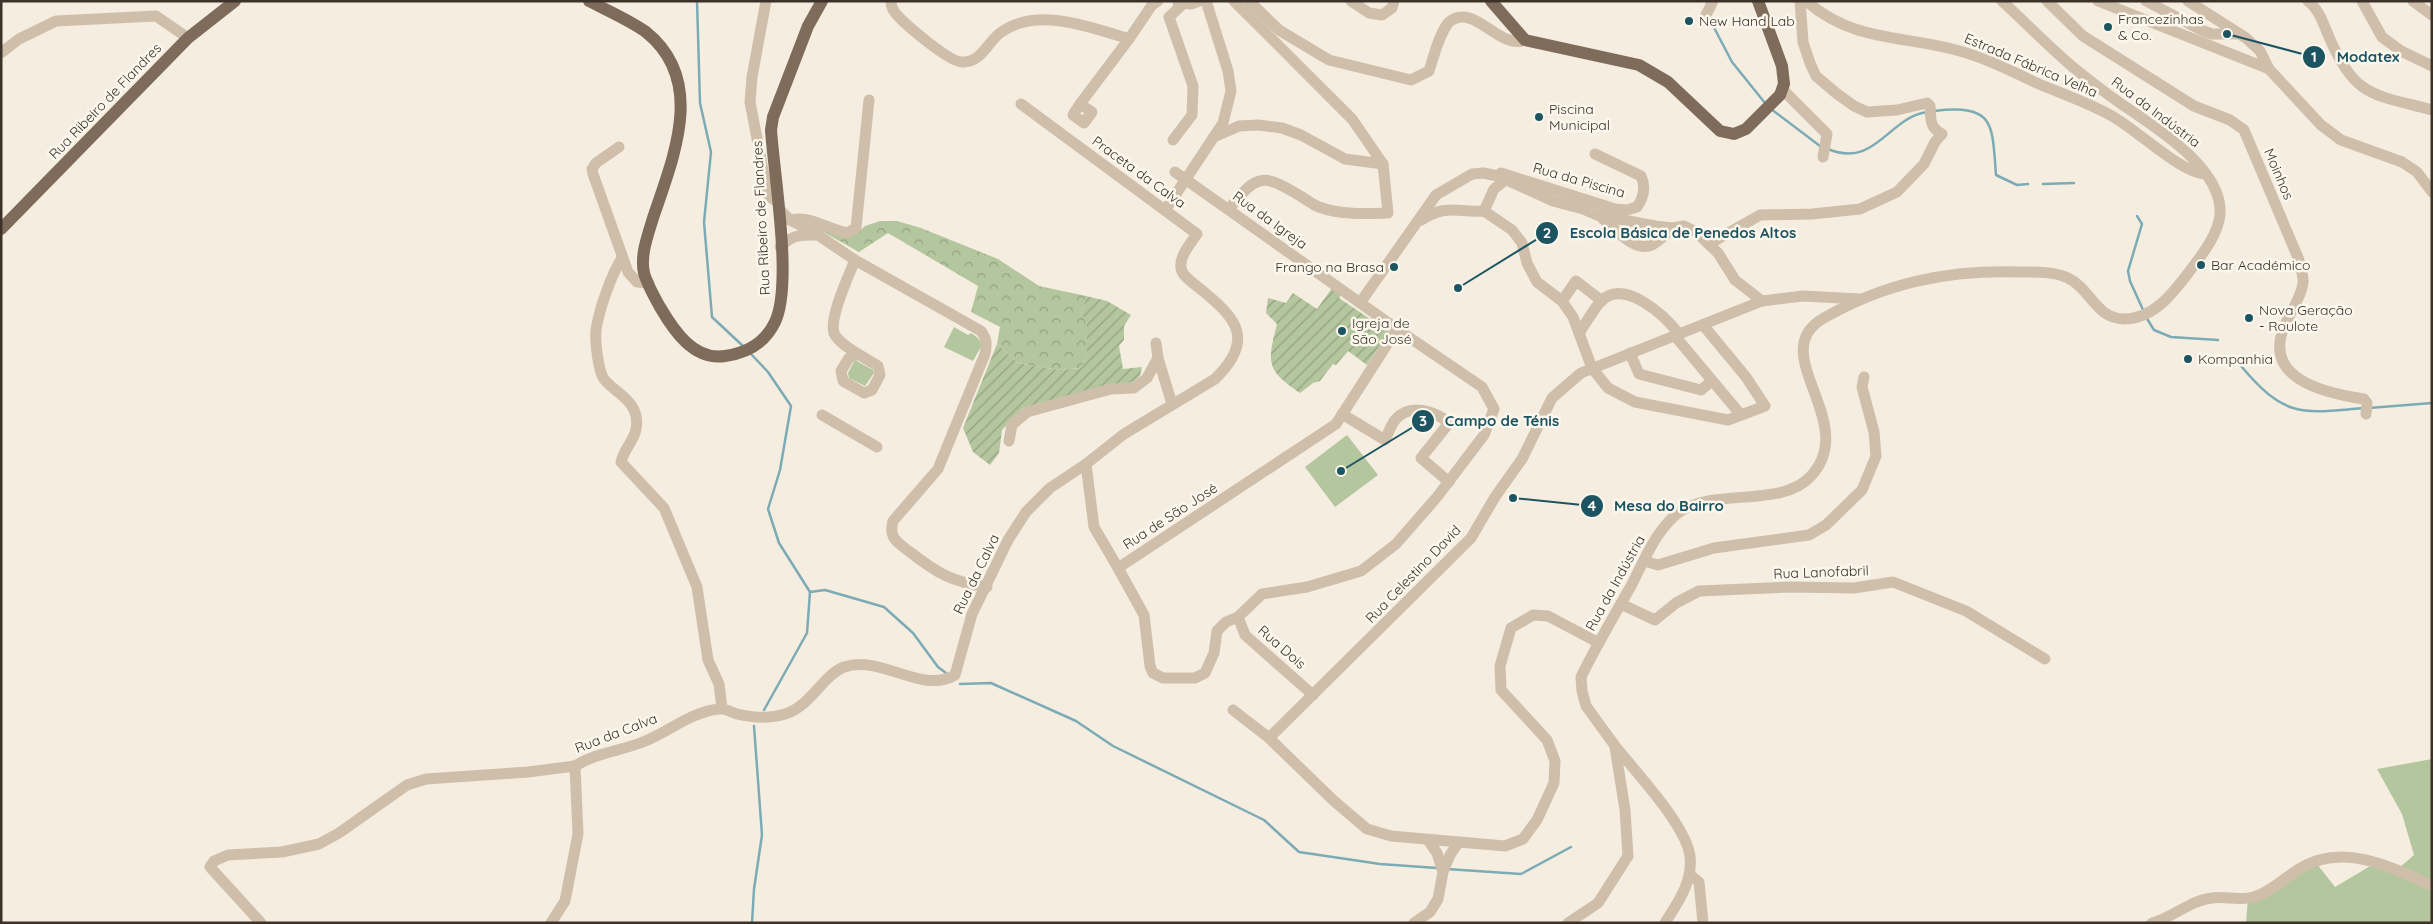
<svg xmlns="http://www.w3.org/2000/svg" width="2433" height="924" viewBox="0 0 2433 924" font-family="Quicksand,sans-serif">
<defs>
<pattern id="forest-crowns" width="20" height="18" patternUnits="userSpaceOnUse" patternTransform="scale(1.25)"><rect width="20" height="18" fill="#b4c69e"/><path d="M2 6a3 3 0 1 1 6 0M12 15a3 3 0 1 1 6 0" fill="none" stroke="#94a181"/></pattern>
<pattern id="garden-furrows" width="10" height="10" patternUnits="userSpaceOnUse" patternTransform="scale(1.25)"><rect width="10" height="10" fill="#b4c69e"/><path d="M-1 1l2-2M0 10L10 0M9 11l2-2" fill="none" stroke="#94a181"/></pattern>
</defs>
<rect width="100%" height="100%" fill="#f5eee0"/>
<!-- green -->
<g fill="#b4c69e">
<path d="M 954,327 L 968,335 L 971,333 C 976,336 980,339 982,345 L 973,361 L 944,347 Z"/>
<polygon points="855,360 873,370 874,373 865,386 849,378 848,373"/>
<polygon points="1347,435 1378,475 1335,507 1305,467"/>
<polygon points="2432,759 2432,923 2246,923 2248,898 2317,864 2335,887 2372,865 2399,868 2414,855 2402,814 2377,769"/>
</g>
<!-- forest -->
<polygon fill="url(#forest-crowns)" points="880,221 897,221 921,228 998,259 1039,286 1086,296 1081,314 1087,323 1087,356 1081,368 1059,370 1018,363 997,344 1000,327 971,312 978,286 888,233 859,252 811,225 856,234 865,226"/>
<!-- garden -->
<g fill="url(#garden-furrows)">
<path d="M 1332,288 L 1341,295 L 1339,298 L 1370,319 L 1373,318 L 1391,328 L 1367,365 L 1348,351 L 1336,365 L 1333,364 L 1320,381 L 1313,383 L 1300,393 C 1266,370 1267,363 1277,324 L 1266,313 L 1268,298 L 1286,303 L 1293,293 L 1317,309 Z"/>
<polygon points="1086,296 1107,301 1131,315 1124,326 1124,340 1119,346 1123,369 1142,367 1140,376 1133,382 1023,408 1002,430 999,453 990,465 973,452 963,428 997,344 1018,363 1059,370 1081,368 1087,356 1087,323 1081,314"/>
</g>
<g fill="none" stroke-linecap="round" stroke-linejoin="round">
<!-- stream -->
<g stroke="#7cabb5" stroke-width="2.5">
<polyline points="697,1 700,103 711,152 704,222 712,317 744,347"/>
<polyline points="1709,18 1732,62 1765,103"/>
<polyline points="1771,109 1820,146"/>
<path d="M 1934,111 C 1995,104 1992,123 1996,175 L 2017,185 L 2028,184"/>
<path d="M 1828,149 C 1875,169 1889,117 1927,112"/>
<polyline points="2043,184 2074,183"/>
<polyline points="2137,216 2142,224 2128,271 2130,281 2144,312"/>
<polyline points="2146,317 2154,330 2171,337 2218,340"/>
<polyline points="750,353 768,372 791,406 780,470 768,509 779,543 810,592 807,633 764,710"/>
<path d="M 2241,366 C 2284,417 2300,414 2363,408"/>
<polyline points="2369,408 2432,403"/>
<polyline points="810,592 825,590 884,607 913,633 938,667 946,673"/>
<polyline points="960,684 991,683 1076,721 1113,746 1264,820 1299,852 1380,864 1437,868"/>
<polyline points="1447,869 1521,874 1571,847"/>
<polyline points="752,923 754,889 762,835 754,726"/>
</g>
<!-- minor -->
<g stroke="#cfbfaa" stroke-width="11">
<polyline points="766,1 752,77 750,102 768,196 778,202"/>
<path d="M 891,1 C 891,6 893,11 897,15 C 906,25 949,62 962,62 C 981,63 987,43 1000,33 C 1036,6 1091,27 1129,39 L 1152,5 L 1158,1"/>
<polyline points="1234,1 1352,119 1383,164"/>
<path d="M 1249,1 L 1279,30 L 1329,60 L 1411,80 L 1429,71 C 1434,56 1438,37 1448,23 C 1473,0 1499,51 1525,40"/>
<polyline points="1351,1 1369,13 1382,15 1392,8 1394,1"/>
<path d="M 1806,1 C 1853,41 1896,35 1952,49 C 1982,56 2011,71 2039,84 C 2063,94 2089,103 2112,116 C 2137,130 2180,172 2204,174"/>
<path d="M 2047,1 L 2083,36 L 2194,106 L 2230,120 L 2244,130 L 2299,260 C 2300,267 2304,276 2303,283 C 2301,301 2285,318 2281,336 C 2270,382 2331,394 2364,399 L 2367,403 L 2366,414"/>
<polyline points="2098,1 2269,69"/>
<polyline points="2146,1 2201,30 2212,34 2239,34"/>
<polyline points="2188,1 2246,38 2260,51 2269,69 2321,125 2341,140 2402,162 2417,172 2432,192"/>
<path d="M 2308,1 C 2319,9 2324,25 2329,37 C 2355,98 2373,94 2432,110"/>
<polyline points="2362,1 2382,37 2401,51 2432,66"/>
<polyline points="2413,1 2432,15"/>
<polyline points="1178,2 1191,4 1199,1"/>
<polyline points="1703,21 1713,1"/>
<polyline points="1,53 19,39 56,21 156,16 188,38"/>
<polyline points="1782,89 1827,134 1823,157"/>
<polyline points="1080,104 1092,112 1084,123 1073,115 1080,104 1129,39"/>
<path d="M 1214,137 L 1239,126 L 1258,125 L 1282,128 L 1301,135 L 1345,159 L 1383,164 L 1388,213 C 1364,214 1341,215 1319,207 C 1313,205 1307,200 1302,197 C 1264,174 1258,172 1229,209"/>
<polyline points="1173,140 1192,115 1193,86 1169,17 1184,3"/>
<polyline points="619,147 596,163 592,169 593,174 628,272 637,282 649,283"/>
<polyline points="1175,172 1397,329"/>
<path d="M 1501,173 L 1615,209 L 1627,210 L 1637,207 C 1644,197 1646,187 1641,176 L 1595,154"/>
<path d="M 779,209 L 790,220 L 812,231 L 855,260 L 981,331 C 987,339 987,344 985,354 L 938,469 L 893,521 C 888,538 898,543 910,552 C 937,573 952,582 987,587"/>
<polyline points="1166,209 1223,123 1231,91 1228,71 1207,4"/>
<polyline points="1484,211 1512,230 1522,243 1527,263 1537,282 1562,301 1573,317 1592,368 1608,388 1635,402 1728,420 1765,406 1746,377 1703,325"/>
<polyline points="1484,211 1494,189 1504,181"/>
<path d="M 1603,219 C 1617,230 1637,256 1655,243 C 1662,239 1667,232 1673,228"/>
<path d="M 790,220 C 810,215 827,229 847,233 L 856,228 L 869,100"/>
<path d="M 1421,220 C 1448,203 1457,213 1484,211"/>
<path d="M 1709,244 L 1760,215 L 1812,214 L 1860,209 L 1897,192 L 1924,164 L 1935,142 L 1942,134 C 1929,127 1931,119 1930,106 L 1927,103 L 1897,110 L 1867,112 L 1854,106 L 1836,93 L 1816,76 L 1810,63 L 1803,42 L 1800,1"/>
<path d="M 780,247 C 792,235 799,235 815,235"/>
<path d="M 622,258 C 611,275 599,310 596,330 C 595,341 598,371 604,379 C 613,391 633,399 636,416 C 640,437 625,445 621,462 L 664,508 L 697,587 L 708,660 L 719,684 L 722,708"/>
<path d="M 855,260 C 849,275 829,317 834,333 C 838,342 850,349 858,354 L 849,358 L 841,371 L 843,381 L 864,393 L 872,390 L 880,375 L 878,366 L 858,354"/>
<polyline points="1562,301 1576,281 1602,301"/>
<polyline points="1360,303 1436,195 1472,174 1483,173 1498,176 1553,201 1583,209 1597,215 1655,226 1673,228 1684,226 1696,232 1718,253 1735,280 1762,301"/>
<polygon points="1397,329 1482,387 1494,409 1484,435 1437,497 1396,544 1361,571 1307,587 1262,594 1238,617 1226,622 1217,631 1214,653 1205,673 1195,678 1163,678 1153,673 1150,666 1144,615 1118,568 1336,424"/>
<path d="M 1579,333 C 1586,323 1593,310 1601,301 C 1625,278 1665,316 1679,334"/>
<polyline points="1675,336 1741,415"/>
<polyline points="1156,343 1158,358"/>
<polyline points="1630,353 1639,374 1701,390 1712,381"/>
<path d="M 1342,414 L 1385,440 C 1388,434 1391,424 1396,419 C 1410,403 1435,411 1449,423 L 1421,458 L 1449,482"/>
<polyline points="822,415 877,447"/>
<polyline points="1009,441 1012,425 1027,412 1111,389 1134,388 1147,378 1158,358 1172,404"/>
<polyline points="1086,464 1094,527 1118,568"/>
<polyline points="1644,561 1658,565 1714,548 1809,535 1826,525 1862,490 1876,456 1874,432 1862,387 1864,377"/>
<polyline points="1621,604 1655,620 1676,603 1699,591 1791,587 1854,588 1893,582 1966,611 2045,659"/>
<polyline points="1238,617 1245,635 1313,695"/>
<polyline points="1599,643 1548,616 1533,615 1511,628 1500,666 1501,690 1547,740 1555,761 1554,783 1537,820 1523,839 1505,846 1391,836 1367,829 1334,801 1269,738 1471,538 1495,497 1522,459 1552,398 1581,373 1762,301 1803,296 1860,299"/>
<polyline points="1233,710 1269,738"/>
<polyline points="1428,840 1437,853 1443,872"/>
<polyline points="1690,875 1699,882 1703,923"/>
<polyline points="261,923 210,867 214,861 228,855 282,852 319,844 339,833 407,785 426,779 528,772 575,766"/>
<path d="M 551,923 L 565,901 L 578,834 L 575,766 C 596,753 620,751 643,742 C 669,732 690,712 719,709 C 725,708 731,712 737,714 C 754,718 769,719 785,714 C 811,706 823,675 844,667 C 881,654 921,695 955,675 L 972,614 L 1008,540 L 1026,512 L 1050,488 L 1086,464 L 1124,434 L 1215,379 C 1257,338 1235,317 1198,287 C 1192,282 1182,276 1181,268 C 1179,256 1191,243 1197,234 L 1021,104"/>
<polyline points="1414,923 1430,912 1438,899 1443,872 1450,855 1458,843"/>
<polyline points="1568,923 1598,903 1628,856 1625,810 1615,747"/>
<path d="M 1665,923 C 1678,902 1693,882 1690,856 C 1686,826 1640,777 1620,752 C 1608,737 1598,722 1586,706 L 1582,691 L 1581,677 C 1596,646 1614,616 1631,586 C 1644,561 1657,527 1681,511 C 1716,488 1782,508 1811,476 C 1861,422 1763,352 1824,318 C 1885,283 1947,270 2017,272 C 2034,272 2053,271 2068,278 C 2091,289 2095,318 2124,319 C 2154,319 2173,293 2189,272 C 2201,256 2218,235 2220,215 C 2224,168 2153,126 2120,103 C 2104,92 2089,80 2074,68 C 2049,47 2026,23 2002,1"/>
<path d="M 2152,923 C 2173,918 2190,900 2212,898 C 2225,896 2240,901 2254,897 C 2271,892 2284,878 2299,869 C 2342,842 2390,866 2432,886"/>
</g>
<!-- major -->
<g stroke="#7f6b5a" stroke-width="12">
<path d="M 589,1 C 608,11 629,20 646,32 C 707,81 673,158 653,218 C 648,235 640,255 644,273 C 647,284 655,298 660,307 C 674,331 694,361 725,356 C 747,353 765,343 775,322 C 793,284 774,175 771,130 L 773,117 L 808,26 L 822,1"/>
<polyline points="1491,1 1525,40 1639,65 1668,82 1720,131 1734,134 1746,129 1780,95 1784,84 1782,66 1758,1"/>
<polyline points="1,229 188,38 235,1"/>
</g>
</g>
<!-- markers -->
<g fill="#1c5461" stroke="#fcf7ed" stroke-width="2">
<circle cx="1689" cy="21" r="5"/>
<circle cx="2108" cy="27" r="5"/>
<circle cx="1539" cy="117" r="5"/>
<circle cx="2201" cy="265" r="5"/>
<circle cx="1394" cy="267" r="5"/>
<circle cx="2249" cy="318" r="5"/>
<circle cx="1342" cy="331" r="5"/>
<circle cx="2188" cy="359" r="5"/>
</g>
<g text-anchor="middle" stroke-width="5" stroke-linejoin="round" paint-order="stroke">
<!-- poi labels -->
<g font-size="14" fill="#3c322a" stroke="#fcf7ed" text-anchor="start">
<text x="2118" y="24">Francezinhas<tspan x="2118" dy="16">&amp; Co.</tspan></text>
<text x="1699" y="26">New Hand Lab</text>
<text x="1549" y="114">Piscina<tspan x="1549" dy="16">Municipal</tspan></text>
<text x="2211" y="270">Bar Académico</text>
<text x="1384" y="272" text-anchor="end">Frango na Brasa</text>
<text x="2259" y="315">Nova Geração<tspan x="2259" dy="16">- Roulote</tspan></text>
<text x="1352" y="328">Igreja de<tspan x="1352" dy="16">São José</tspan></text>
<text x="2198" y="364">Kompanhia</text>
</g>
<!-- street labels -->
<g font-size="14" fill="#3c322a" stroke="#fcf7ed">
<text transform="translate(2031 65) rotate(23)" y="5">Estrada Fábrica Velha</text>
<text transform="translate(105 101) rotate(-46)" y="5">Rua Ribeiro de Flandres</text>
<text transform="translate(2156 112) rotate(37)" y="5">Rua da Indústria</text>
<text transform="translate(1139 172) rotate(36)" y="5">Praceta da Calva</text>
<text transform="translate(2279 174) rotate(67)" y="5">Moinhos</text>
<text transform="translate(1579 180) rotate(16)" y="5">Rua da Piscina</text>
<text transform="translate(761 218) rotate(-93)" y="5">Rua Ribeiro de Flandres</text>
<text transform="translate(1270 220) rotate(36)" y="5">Rua da Igreja</text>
<text transform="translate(1170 516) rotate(-33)" y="5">Rua de São José</text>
<text transform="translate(1821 572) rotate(-2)" y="5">Rua Lanofabril</text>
<text transform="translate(976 574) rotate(-64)" y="5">Rua da Calva</text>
<text transform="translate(1413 574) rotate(-46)" y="5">Rua Celestino David</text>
<text transform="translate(1615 583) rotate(-61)" y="5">Rua da Indústria</text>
<text transform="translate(1282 647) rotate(41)" y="5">Rua Dois</text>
<text transform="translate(616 733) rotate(-21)" y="5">Rua da Calva</text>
</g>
</g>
<!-- callouts -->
<path fill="none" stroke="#1c5461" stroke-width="2" d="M2227 34L2314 57M1458 288L1547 233M1341 471L1423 421M1513 498L1592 506"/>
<g fill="#1c5461" stroke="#fcf7ed" stroke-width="2">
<circle cx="2227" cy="34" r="5"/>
<circle cx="1458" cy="288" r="5"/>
<circle cx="1341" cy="471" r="5"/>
<circle cx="1513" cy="498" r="5"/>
<circle cx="2314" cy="57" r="12"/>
<circle cx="1547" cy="233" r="12"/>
<circle cx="1423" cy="421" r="12"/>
<circle cx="1592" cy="506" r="12"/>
</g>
<g font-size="15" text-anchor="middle" font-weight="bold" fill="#fff">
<text x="2314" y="62">1</text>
<text x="1547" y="238">2</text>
<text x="1423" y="426">3</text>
<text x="1592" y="511">4</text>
</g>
<g font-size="15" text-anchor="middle" font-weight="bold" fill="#1c5461" stroke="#fcf7ed" stroke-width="5" stroke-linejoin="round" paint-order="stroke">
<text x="2368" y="62">Modatex</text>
<text x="1683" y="238">Escola Básica de Penedos Altos</text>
<text x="1502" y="426">Campo de Ténis</text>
<text x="1669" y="511">Mesa do Bairro</text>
</g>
<!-- border -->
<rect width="2433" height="924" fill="none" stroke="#3c322a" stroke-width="5"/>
</svg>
